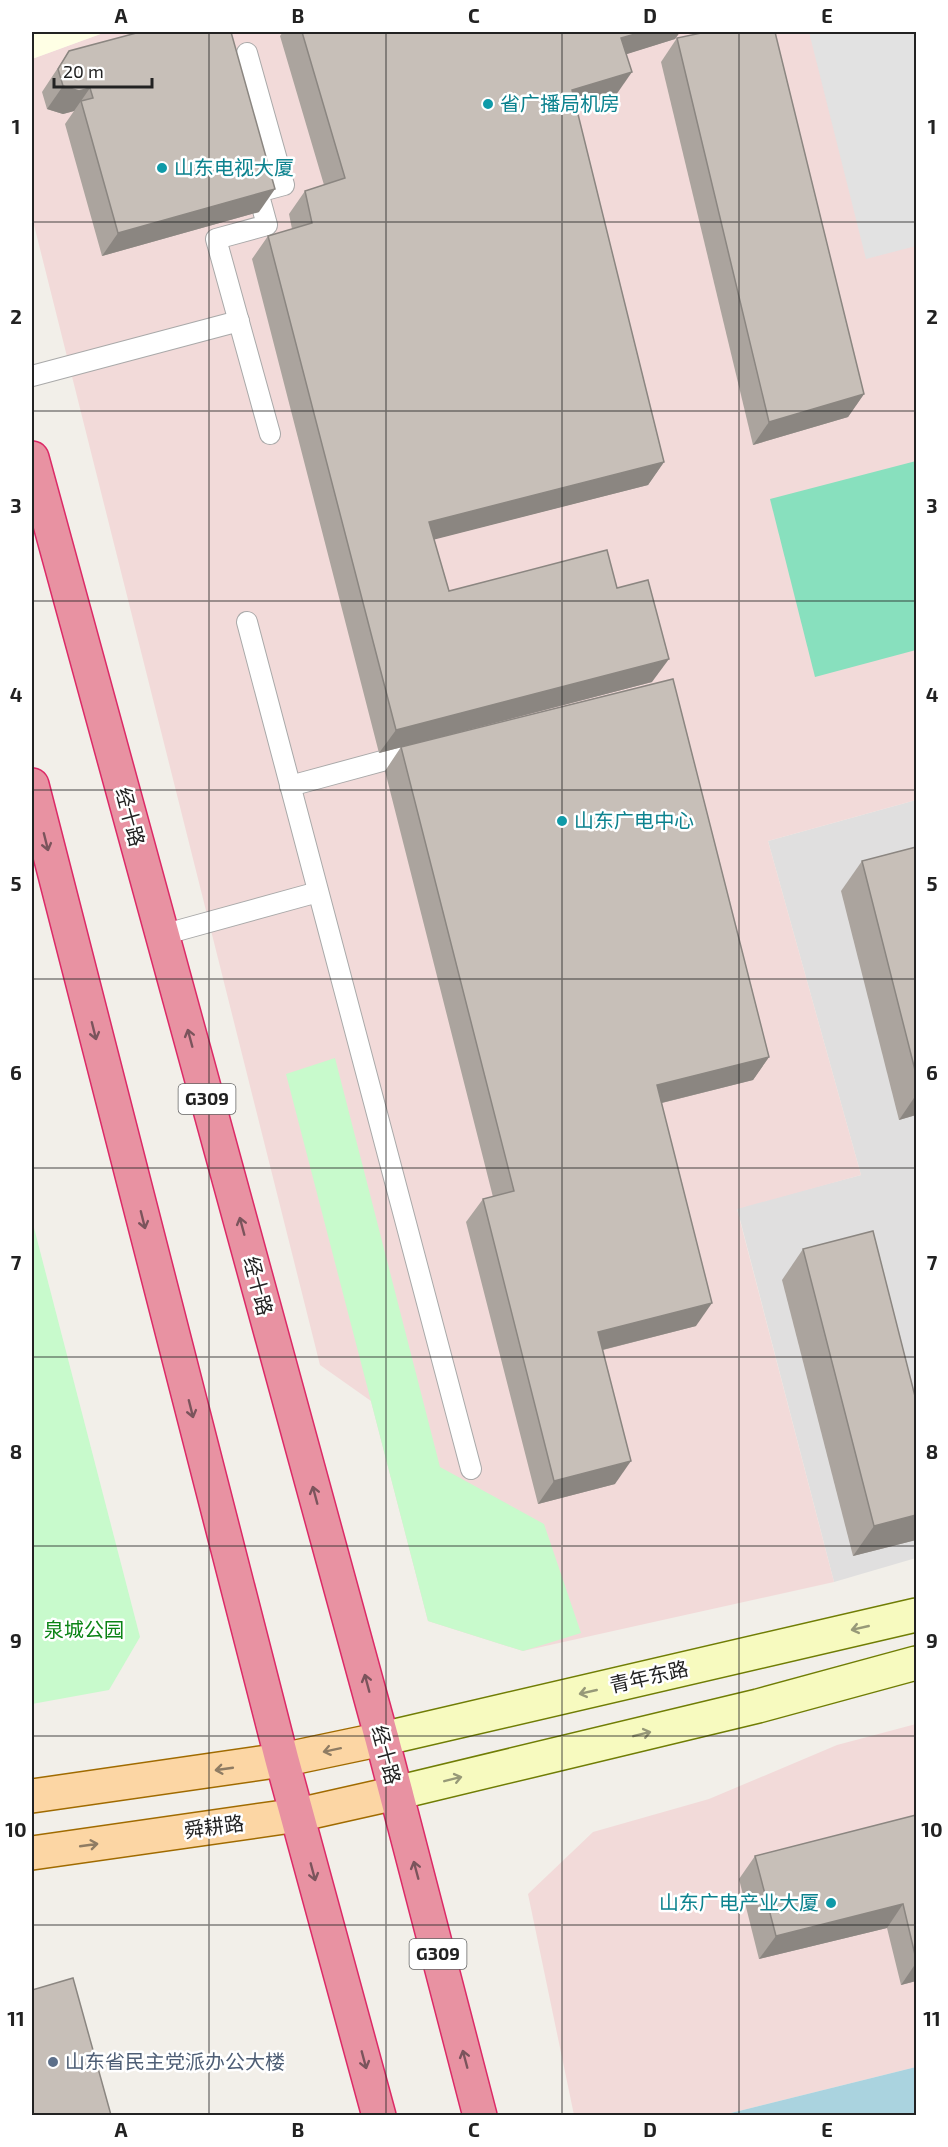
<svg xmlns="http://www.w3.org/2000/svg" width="948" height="2147" viewBox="0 0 948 2147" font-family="'Exo 2','Noto Sans SC',sans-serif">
<rect width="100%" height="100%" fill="#f2efe9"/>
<!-- residential -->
<polygon fill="#e0dfdf" points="916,800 916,1558 834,1582 737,1208 861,1175 768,841"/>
<!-- commercial -->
<g fill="#f2dad9">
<polygon points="106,32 916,32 916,800 768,841 861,1175 737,1209 834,1582 523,1651 428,1621 371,1401 320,1365 32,217 32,59"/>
<polygon points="916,1724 916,2067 723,2115 574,2115 528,1894 593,1832 709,1799 837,1745"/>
</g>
<!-- education -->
<polygon fill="#ffffe5" points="32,32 106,32 32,59"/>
<!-- park -->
<g fill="#c8facc">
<polygon points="335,1058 440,1467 544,1524 581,1633 523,1651 428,1621 286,1074"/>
<polygon points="32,1220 140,1637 109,1690 32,1704"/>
</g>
<!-- pitch -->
<polygon fill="#88e0be" points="916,461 916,650 815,677 770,499"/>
<!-- parking -->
<polygon fill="#e2e2e2" points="809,32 916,32 916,246 866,259"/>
<!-- water -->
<polygon fill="#aad3df" points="916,2067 916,2115 723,2115"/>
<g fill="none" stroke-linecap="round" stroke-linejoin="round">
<!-- lane casing -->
<g stroke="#a9a9a9" stroke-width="22">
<g id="lane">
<polyline points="247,53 284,185 258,192 267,225 216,239 270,434"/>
<polyline points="32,376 239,321"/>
<polyline points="247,622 471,1469"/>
<polyline points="290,786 419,751"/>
<polyline points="162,935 318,892"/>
</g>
</g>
<!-- secondary casing -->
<g stroke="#707d05" stroke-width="36">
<g id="secondary">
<polyline points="382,1739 916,1615"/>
<polyline points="396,1793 758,1706 916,1663"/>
</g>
</g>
<!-- primary casing -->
<g stroke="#a06b00" stroke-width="36">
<g id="primary">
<polyline points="32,1796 282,1760 382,1739"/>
<polyline points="32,1853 298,1815 396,1793"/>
</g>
</g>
<!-- highway casing -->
<g stroke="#dc2a67" stroke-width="36">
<g id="highway">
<polyline points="32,458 382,1739 480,2116"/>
<polyline points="32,785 282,1760 379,2116"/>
</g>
</g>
<!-- lane -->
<use href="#lane" stroke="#fff" stroke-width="20"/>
<!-- secondary -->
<use href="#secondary" stroke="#f7fabf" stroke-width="33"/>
<!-- primary -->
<use href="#primary" stroke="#fcd6a4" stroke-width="33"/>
<!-- highway -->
<use href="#highway" stroke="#e892a2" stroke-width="33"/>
</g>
<!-- wall -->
<g fill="#aba49e">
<polygon points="283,32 680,32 675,39 626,54 616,95 576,107 664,462 648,485 434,539 449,591 617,588 652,682 379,753 252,259 268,236 292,229 289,214 305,191 324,185 280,36"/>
<polygon points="677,38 864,394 848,417 753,445 661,62"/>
<polygon points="69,51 259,212 102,256 65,124 74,111 63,114 47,109 42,92"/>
<polygon points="401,747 769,1057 753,1080 662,1103 696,1326 603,1350 615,1484 538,1504 466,1222 483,1199 493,1197 385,771"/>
<polygon points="916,847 916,1115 899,1120 841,891 862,861"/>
<polygon points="803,1249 916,1540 853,1556 782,1280"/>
<polygon points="916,1815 916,1981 901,1985 887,1928 759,1959 739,1879 755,1856"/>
</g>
<!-- shaded-wall -->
<g fill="#8b8681">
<polygon points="642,32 680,32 675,39 605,61 621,38"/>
<polygon points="632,72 616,95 556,113 572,90"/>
<polygon points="63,86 90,88 74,111 63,114 47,109"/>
<polygon points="275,189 259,212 102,256 118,233"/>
<polygon points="864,394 848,417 753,445 769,422"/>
<polygon points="664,462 648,485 413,545 429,522"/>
<polygon points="669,659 652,682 379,753 396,730"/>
<polygon points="769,1057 753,1080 641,1108 657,1085"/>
<polygon points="916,1095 916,1115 899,1120"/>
<polygon points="712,1303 696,1326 582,1355 598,1332"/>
<polygon points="631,1461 615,1484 538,1504 554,1481"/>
<polygon points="916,1515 916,1540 853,1556 874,1526"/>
<polygon points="903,1904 887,1928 759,1959 776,1936"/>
<polygon points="916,1963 916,1981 901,1985"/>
</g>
<!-- building -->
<g fill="#c7bfb8" stroke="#8b8681" stroke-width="1.5">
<polygon points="140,32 231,32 275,189 118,233 81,101 93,98 90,88 79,91 63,86 58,69 69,51"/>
<polygon points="302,32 642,32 621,38 632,72 572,90 664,462 429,522 449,591 607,550 617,588 648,580 669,659 396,730 268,236 312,223 305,191 345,178"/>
<polygon points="706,32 775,32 864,394 769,422 677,38"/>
<polygon points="673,679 769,1057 657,1085 712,1303 598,1332 631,1461 554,1481 483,1199 514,1191 401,747"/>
<polygon points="916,847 916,1074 862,861"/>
<polygon points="873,1231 916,1400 916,1515 874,1526 803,1249"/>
<polygon points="916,1815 916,1959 903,1904 776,1936 755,1856"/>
<polygon points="73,1978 111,2115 32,2115 32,1990"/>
</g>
<!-- one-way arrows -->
<defs><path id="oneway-shaft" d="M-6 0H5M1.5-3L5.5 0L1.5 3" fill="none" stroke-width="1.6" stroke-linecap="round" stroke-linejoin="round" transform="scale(1.5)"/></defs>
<g stroke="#7b545c">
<use href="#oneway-shaft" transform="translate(46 842) rotate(76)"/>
<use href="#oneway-shaft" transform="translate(94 1031) rotate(76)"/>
<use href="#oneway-shaft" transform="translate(190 1038) rotate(-105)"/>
<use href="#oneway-shaft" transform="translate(143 1220) rotate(76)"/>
<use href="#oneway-shaft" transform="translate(242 1226) rotate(-105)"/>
<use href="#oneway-shaft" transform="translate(191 1409) rotate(76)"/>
<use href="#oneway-shaft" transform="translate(315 1495) rotate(-105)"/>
<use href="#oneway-shaft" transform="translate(367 1683) rotate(-105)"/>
<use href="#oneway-shaft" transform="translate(416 1870) rotate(-105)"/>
<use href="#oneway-shaft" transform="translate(313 1872) rotate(75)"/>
<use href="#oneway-shaft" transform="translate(465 2059) rotate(-105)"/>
<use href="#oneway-shaft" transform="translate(364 2060) rotate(75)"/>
</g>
<g stroke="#979978">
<use href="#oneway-shaft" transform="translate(860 1628) rotate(167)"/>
<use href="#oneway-shaft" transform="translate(588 1692) rotate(167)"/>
<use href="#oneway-shaft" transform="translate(642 1734) rotate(-14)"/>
<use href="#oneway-shaft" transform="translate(453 1779) rotate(-14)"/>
</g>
<g stroke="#8f7c63">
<use href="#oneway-shaft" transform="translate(332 1750) rotate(168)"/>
<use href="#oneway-shaft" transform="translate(224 1769) rotate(172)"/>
<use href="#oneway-shaft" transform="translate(89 1845) rotate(-8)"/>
</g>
<!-- grid -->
<path fill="none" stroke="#222" stroke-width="1.5" stroke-opacity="0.55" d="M 209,32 L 209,2116M 386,32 L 386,2116M 562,32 L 562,2116M 739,32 L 739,2116M 32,222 L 916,222M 32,411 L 916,411M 32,601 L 916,601M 32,790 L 916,790M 32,979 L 916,979M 32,1168 L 916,1168M 32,1357 L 916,1357M 32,1546 L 916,1546M 32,1736 L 916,1736M 32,1925 L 916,1925"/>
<!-- markers -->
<g fill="#0f9aa8" stroke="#fff" stroke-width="2">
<circle cx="488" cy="104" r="6"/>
<circle cx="162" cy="168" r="6"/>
<circle cx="562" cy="821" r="6"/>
<circle cx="831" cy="1903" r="6"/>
</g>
<circle fill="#5c6f8a" stroke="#fff" stroke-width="2" cx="53" cy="2062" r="6"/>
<g text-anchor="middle" stroke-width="5" stroke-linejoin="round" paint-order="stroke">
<!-- shield labels -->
<g fill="#fff" stroke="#646464" stroke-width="1.5">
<rect x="178.5" y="1084" width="57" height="30" rx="4.5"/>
<rect x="409.5" y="1939" width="57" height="30" rx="4.5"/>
</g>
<g font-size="18" font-weight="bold" fill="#222">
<text x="207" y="1105">G309</text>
<text x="438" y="1960">G309</text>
</g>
<!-- culture labels -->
<g font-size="20" fill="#0d838f" stroke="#fff" text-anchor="start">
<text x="500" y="111">省广播局机房</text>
<text x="174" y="175">山东电视大厦</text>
<text x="574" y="828">山东广电中心</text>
<text x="819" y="1910" text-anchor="end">山东广电产业大厦</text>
</g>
<!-- street labels -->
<g font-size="20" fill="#222" stroke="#fff">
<text transform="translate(130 817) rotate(75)" y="7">经十路</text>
<text transform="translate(258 1286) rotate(75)" y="7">经十路</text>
<text transform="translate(649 1677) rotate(-13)" y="7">青年东路</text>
<text transform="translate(386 1755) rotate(75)" y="7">经十路</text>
<text transform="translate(214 1827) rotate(-8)" y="7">舜耕路</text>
</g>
<!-- park labels -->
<g font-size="20" fill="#0c8416" stroke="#fff">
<text x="84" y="1637">泉城公园</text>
</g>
<!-- service labels -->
<g font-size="20" fill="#4e5e75" stroke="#fff" text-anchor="start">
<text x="65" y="2069">山东省民主党派办公大楼</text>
</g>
</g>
<!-- border -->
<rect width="948" height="2147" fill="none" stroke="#ffffff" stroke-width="66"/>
<!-- scale -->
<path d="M54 78v9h98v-9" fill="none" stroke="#222222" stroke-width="3"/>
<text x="63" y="78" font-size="18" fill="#222222" stroke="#ffffff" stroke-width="4.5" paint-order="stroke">20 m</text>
<rect x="33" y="33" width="882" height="2081" fill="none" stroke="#222" stroke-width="2"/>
<g font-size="20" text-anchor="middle" font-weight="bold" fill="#222">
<text x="121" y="23">A</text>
<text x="298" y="23">B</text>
<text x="474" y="23">C</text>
<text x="650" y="23">D</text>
<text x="827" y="23">E</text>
<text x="16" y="134">1</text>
<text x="932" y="134">1</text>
<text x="16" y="324">2</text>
<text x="932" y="324">2</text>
<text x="16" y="513">3</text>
<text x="932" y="513">3</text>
<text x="16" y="702">4</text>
<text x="932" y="702">4</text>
<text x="16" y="891">5</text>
<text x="932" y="891">5</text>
<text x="16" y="1080">6</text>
<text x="932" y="1080">6</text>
<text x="16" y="1270">7</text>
<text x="932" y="1270">7</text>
<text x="16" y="1459">8</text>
<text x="932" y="1459">8</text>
<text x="16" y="1648">9</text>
<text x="932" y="1648">9</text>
<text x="16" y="1837">10</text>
<text x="932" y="1837">10</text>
<text x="16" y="2026">11</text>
<text x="932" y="2026">11</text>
<text x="121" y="2137">A</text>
<text x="298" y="2137">B</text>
<text x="474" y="2137">C</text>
<text x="650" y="2137">D</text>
<text x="827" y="2137">E</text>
</g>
</svg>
